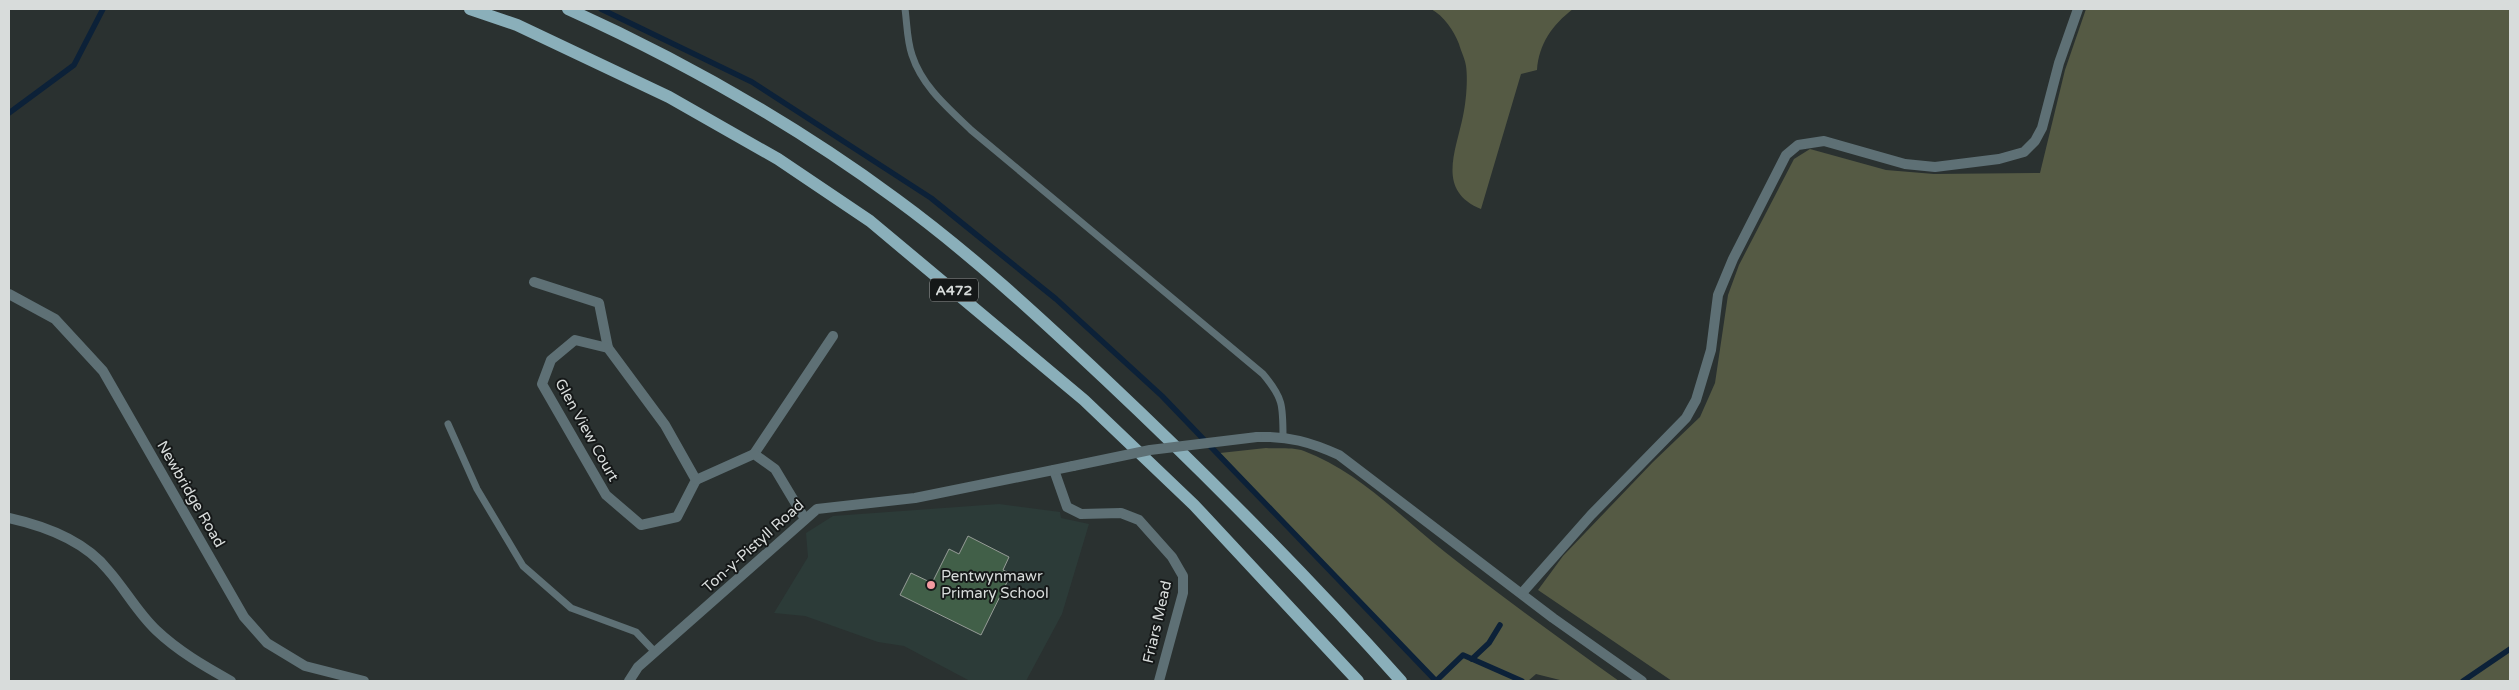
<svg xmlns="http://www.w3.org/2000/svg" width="2519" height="690" viewBox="0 0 2519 690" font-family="'Varela Round',sans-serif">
<rect width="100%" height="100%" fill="#2a3130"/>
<!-- built -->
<polygon fill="#2c3b38" points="999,504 1060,512 1061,518 1089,524 1062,614 1026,681 970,681 904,646 878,642 805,616 774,613 808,557 806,533 833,516"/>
<!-- green -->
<g fill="#555a44">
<path d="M 1431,9 L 1573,9 C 1552,25 1539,44 1537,70 L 1521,74 L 1481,209 C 1436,191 1456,151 1463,116 C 1466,102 1468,80 1466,66 C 1465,59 1461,51 1459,44 C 1454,31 1444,16 1431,9 Z"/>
<polygon points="2086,9 2510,9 2510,681 1672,681 1538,590 1563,556 1653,462 1700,417 1715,383 1728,295 1739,265 1794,159 1810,149 1886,170 1934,174 2040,173 2065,70"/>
<path d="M 1266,448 C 1278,449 1293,447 1304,451 C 1358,471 1401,517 1445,552 C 1502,597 1560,639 1619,681 L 1564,681 L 1536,674 L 1528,681 L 1436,681 L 1220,453 Z"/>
</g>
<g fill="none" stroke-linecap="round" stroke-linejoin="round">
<!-- stream -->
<g stroke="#0c2138" stroke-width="5.5">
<polyline points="601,9 752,82 931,198 978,236 1056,299 1162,396 1436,681"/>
<polyline points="9,113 74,65 103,9"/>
<polyline points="1472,659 1489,643 1500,625"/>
<polyline points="1436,681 1463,655 1522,681"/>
<polyline points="2463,681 2510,649"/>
</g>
</g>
<!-- building -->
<polygon fill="#415f48" stroke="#969c97" points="968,536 1009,557 1003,570 1011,574 981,635 900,595 911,573 932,583 949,549 959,554"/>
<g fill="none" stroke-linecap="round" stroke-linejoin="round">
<!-- service -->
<g stroke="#5e7075" stroke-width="7">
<path d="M 905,9 C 907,23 907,41 912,55 C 922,86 947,107 971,130 L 1263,374 C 1283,398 1283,405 1283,436"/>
<polyline points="448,424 477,489 523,566 571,608 636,632 655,652"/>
</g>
<!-- minor -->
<g stroke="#5e7075" stroke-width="10">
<polyline points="534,282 599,303 608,348"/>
<polygon points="575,340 608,348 665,425 696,480 677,517 641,525 606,495 542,384 551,360"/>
<path d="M 1257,437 C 1289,436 1310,442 1339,455 L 1553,618 L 1642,681"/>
<polyline points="754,454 833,336"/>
<polyline points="1054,470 1067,507 1081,514 1121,513 1139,520 1172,557 1183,576 1183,593 1159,681"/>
<polyline points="696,480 754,454 775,469 805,519"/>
<path d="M 9,518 C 45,526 84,540 108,570 C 125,589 137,612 156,630 C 178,651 204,666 231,681"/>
<polyline points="1522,593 1591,515 1686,418 1696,400 1711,350 1718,295 1733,259 1786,155 1798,145 1824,141 1905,164 1935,167 1999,159 2024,152 2035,141 2042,128 2059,63 2078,9"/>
<polyline points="629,681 638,667 817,509 915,498 1073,466"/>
</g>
<!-- tertiary -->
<polyline stroke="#5e7075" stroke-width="10" points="9,294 55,319 103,371 244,617 267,643 305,666 364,681"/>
<!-- primary -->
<g stroke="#8aafba" stroke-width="12">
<polyline points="470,9 517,25 669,97 778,159 870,221 1084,400 1194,505 1358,681"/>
<path d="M 568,9 C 683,61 794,124 896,199 C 970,253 1038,316 1105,379 C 1208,476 1307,576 1401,681"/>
</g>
<!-- minor-bridge -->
<polyline stroke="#5e7075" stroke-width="10" points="1073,466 1150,450 1257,437"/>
</g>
<!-- markers -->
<circle fill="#f49aa0" stroke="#151818" stroke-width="2" cx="931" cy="585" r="5"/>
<g text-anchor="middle" stroke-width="4" stroke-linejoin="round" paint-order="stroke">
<!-- shield labels -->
<rect fill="#151818" stroke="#9ea1a0" stroke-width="1" x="930" y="278.5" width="48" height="23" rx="4"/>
<g font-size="14" font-weight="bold" fill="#d8dcdb">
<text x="954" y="295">A472</text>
</g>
<!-- street labels -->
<g font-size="15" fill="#d8dcdb" stroke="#151818">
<text transform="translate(587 430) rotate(61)" y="5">Glen View Court</text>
<text transform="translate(191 494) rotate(60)" y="5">Newbridge Road</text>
<text transform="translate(753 546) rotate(-42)" y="5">Ton-y-Pistyll Road</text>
<text transform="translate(1157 622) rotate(-77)" y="5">Friars Mead</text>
</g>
<!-- poi labels -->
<g font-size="15" fill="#d8dcdb" stroke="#151818" text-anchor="start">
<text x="941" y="581">Pentwynmawr<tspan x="941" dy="17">Primary School</tspan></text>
</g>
</g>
<!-- border -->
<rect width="2519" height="690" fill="none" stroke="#d8dcdb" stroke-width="20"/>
</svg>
